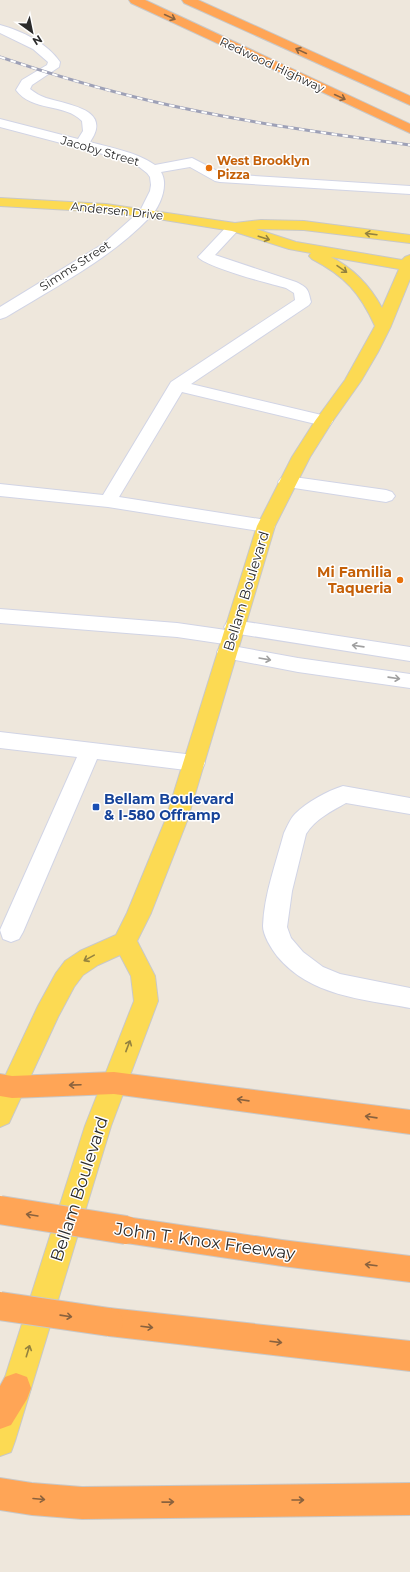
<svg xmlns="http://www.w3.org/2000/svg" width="410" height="1572" viewBox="0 0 410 1572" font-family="Montserrat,sans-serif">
<rect width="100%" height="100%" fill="#eee7dc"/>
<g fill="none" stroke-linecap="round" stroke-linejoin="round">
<!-- minor casing -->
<g stroke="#d1d4e5" stroke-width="2">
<g id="minor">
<path d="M 0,25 C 22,31 47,43 60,62 L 59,67 L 32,85 L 30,89 C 35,93 40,96 46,98 C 68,105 113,109 90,142 C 112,148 136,152 155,165 L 192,158 L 223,174 L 410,186 L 410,194 L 220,182 L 215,181 L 190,167 L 161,172 C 169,185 160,207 150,217 C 110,259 55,287 6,317 L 0,319 L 0,307 L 103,244 L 140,211 L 150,191 L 151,185 L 150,177 L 147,173 L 138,166 L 118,158 L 0,127 L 0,119 L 78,139 L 83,131 L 82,121 C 65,103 32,112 16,90 L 22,80 L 47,65 L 48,62 L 33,49 L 0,33 Z"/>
<path d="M 234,223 L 239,224 L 241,227 L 215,255 L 296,282 C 308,288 308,289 311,302 L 309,305 L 191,384 L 330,417 L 333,421 L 330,425 L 324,426 L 182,392 L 119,497 L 266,520 L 273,522 L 275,526 L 273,530 L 266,532 L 108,507 L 0,496 L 0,484 L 103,495 L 171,382 L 295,300 L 294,293 L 286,288 C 270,284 206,267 198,257 L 229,224 Z"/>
<polygon points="287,476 386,490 392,492 395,496 392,500 386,502 281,486 278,482 281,478"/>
<polygon points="0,609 177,623 226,630 224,627 227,622 234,620 410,647 410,661 239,634 241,638 238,643 231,645 177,637 0,623"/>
<polygon points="227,645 298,658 410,674 410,688 298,672 220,657 217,652 220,647"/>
<polygon points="0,732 194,755 202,757 205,763 202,769 194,771 97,759 23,932 19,939 11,942 3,939 0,930 77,757 0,748"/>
<path d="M 343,786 L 410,798 L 410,814 L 346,803 C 332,811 315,819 306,834 L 292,891 L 287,927 L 291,938 L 303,952 L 323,967 L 340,974 L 410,988 L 410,1008 C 362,999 310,996 277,956 C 271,948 263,935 263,926 C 264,895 276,863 284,833 C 287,827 290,819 295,814 C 307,802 327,791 343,786 Z"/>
</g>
</g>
<!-- major casing -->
<g stroke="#c8c8c8" stroke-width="2">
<path id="major" d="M 0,198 L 106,204 L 235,223 L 261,220 L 304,221 L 410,235 L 410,243 L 304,230 L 256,229 L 296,242 L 402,260 L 405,257 L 410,255 L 410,279 L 391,326 L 378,352 L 361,381 L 332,422 L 310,457 L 275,526 L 187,821 L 151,913 L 137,941 L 155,976 L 158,1001 L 111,1126 L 15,1441 L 11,1452 L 0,1456 L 0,1393 L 85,1126 L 134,1001 L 131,976 L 120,955 L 98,965 L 83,975 L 74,987 L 58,1017 L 9,1123 L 0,1127 L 0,1087 L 38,1006 L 56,973 L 65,961 L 80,951 L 116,935 L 127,913 L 165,821 L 257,526 L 292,457 L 315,421 L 345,380 L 375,326 C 360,293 345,276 312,259 L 309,256 L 311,253 L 289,249 L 232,231 L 146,217 L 106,212 L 0,206 ZM 331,257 L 399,269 L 382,308 C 370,286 353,268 331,257 Z"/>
</g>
<!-- highway casing -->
<g stroke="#c8c8c8" stroke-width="2">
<g id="highway">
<polygon points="129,0 145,0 410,124 410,133 131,3"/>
<polygon points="182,0 198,0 410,96 410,105 184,3"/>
<polygon points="114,1072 410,1110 410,1134 114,1094 12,1098 0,1096 0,1074 12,1076"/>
<polygon points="126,1217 282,1240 410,1256 410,1282 282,1266 126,1243 116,1239 112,1230 116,1221"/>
<polygon points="109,1308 410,1341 410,1371 109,1336 99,1332 95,1322 99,1312"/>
<polygon points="16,1373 27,1377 31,1388 27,1399 11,1425 0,1429 0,1386 5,1377"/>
<polygon points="0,1478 32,1483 82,1487 410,1483 410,1515 82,1519 32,1515 0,1510"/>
</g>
</g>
<!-- minor -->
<use href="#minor" fill="#fff" fill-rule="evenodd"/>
<!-- major -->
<use href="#major" fill="#fcda53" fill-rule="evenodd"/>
<!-- highway -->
<use href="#highway" fill="#ffa556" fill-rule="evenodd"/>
<!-- rail casing -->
<g stroke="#9ea1b7" stroke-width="3">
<path id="rail" d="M 0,57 C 50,74 100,89 151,101 C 236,121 323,133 410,145"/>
</g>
<!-- rail -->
<use href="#rail" stroke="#fff" stroke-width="2" stroke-dasharray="5.5" stroke-linecap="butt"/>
<!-- highway-bridge casing -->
<g stroke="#c8c8c8" stroke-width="30" stroke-linecap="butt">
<g id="highway-bridge">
<polyline points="0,1210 126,1230"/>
<polyline points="0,1306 109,1322"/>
</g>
</g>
<!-- highway-bridge -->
<use href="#highway-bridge" stroke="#ffa556" stroke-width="28"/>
</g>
<!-- one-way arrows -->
<defs><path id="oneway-shaft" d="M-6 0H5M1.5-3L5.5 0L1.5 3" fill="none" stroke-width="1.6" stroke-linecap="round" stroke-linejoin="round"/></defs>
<g stroke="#8a623e">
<use href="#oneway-shaft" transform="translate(170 17) rotate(25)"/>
<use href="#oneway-shaft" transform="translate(301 51) rotate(-155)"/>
<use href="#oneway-shaft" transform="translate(340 97) rotate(25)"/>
<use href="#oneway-shaft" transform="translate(75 1085) rotate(178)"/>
<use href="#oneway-shaft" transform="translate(243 1100) rotate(-172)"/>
<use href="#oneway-shaft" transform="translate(371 1117) rotate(-172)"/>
<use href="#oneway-shaft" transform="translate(32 1215) rotate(-171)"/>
<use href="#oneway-shaft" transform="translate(371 1265) rotate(-173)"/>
<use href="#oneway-shaft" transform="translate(66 1316) rotate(8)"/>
<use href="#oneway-shaft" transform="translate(147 1327) rotate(7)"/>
<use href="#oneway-shaft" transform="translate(276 1342) rotate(7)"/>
<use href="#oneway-shaft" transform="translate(39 1499) rotate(5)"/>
<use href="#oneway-shaft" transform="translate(298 1500)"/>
<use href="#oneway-shaft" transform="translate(168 1502) rotate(-1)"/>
</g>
<g stroke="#94823f">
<use href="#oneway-shaft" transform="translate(371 234) rotate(-173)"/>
<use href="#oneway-shaft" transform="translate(264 238) rotate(18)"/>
<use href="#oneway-shaft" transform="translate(342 269) rotate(35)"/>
<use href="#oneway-shaft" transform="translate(89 958) rotate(151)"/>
<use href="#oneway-shaft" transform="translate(128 1046) rotate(-69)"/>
<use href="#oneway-shaft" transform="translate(28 1351) rotate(-73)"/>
</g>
<g stroke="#a0a0a0">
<use href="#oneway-shaft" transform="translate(358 646) rotate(-172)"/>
<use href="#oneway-shaft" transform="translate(265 659) rotate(10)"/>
<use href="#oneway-shaft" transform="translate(394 678) rotate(8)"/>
</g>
<!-- markers -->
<g fill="#e8710a" stroke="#fff" stroke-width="1.5">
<circle cx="209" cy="168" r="4"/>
<circle cx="400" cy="580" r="4"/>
</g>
<rect fill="#1a4fb4" stroke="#fff" stroke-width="1.5" x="92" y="803" width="8" height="8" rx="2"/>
<g text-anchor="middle" stroke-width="3" stroke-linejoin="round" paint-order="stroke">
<!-- far-street labels -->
<g font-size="12" fill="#2b2b2b" stroke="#fff">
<text transform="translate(272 65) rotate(25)" y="4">Redwood Highway</text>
<text transform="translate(100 151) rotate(16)" y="4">Jacoby Street</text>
<text transform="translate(117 211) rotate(6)" y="4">Andersen Drive</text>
<text transform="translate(75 266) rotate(-33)" y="4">Simms Street</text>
</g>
<!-- far-food labels -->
<g font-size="12" font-weight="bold" fill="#c56008" stroke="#fff" text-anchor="start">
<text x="217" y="165">West Brooklyn<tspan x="217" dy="14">Pizza</tspan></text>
</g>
<!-- food labels -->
<g font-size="14" font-weight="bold" fill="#c56008" stroke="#fff" text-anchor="end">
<text x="392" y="577">Mi Familia<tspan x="392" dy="16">Taqueria</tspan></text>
</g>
<!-- street labels -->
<g font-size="14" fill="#2b2b2b" stroke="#fff">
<text transform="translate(246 591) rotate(-73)" y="5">Bellam Boulevard</text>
</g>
<!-- transit labels -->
<g font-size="14" font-weight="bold" fill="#164399" stroke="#fff" text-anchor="start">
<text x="104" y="804">Bellam Boulevard<tspan x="104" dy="16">&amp; I-580 Offramp</tspan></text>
</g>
<!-- near-street labels -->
<g font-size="17" fill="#2b2b2b" stroke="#fff">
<text transform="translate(79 1189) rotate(-72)" y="6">Bellam Boulevard</text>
<text transform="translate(205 1241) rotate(8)" y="6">John T. Knox Freeway</text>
</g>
</g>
<!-- north arrow -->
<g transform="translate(32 32) rotate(147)" stroke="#ffffff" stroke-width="3" paint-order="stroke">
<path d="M0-3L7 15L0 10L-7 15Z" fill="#2b2b2b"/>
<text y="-6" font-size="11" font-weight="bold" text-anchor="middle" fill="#2b2b2b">N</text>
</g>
</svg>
